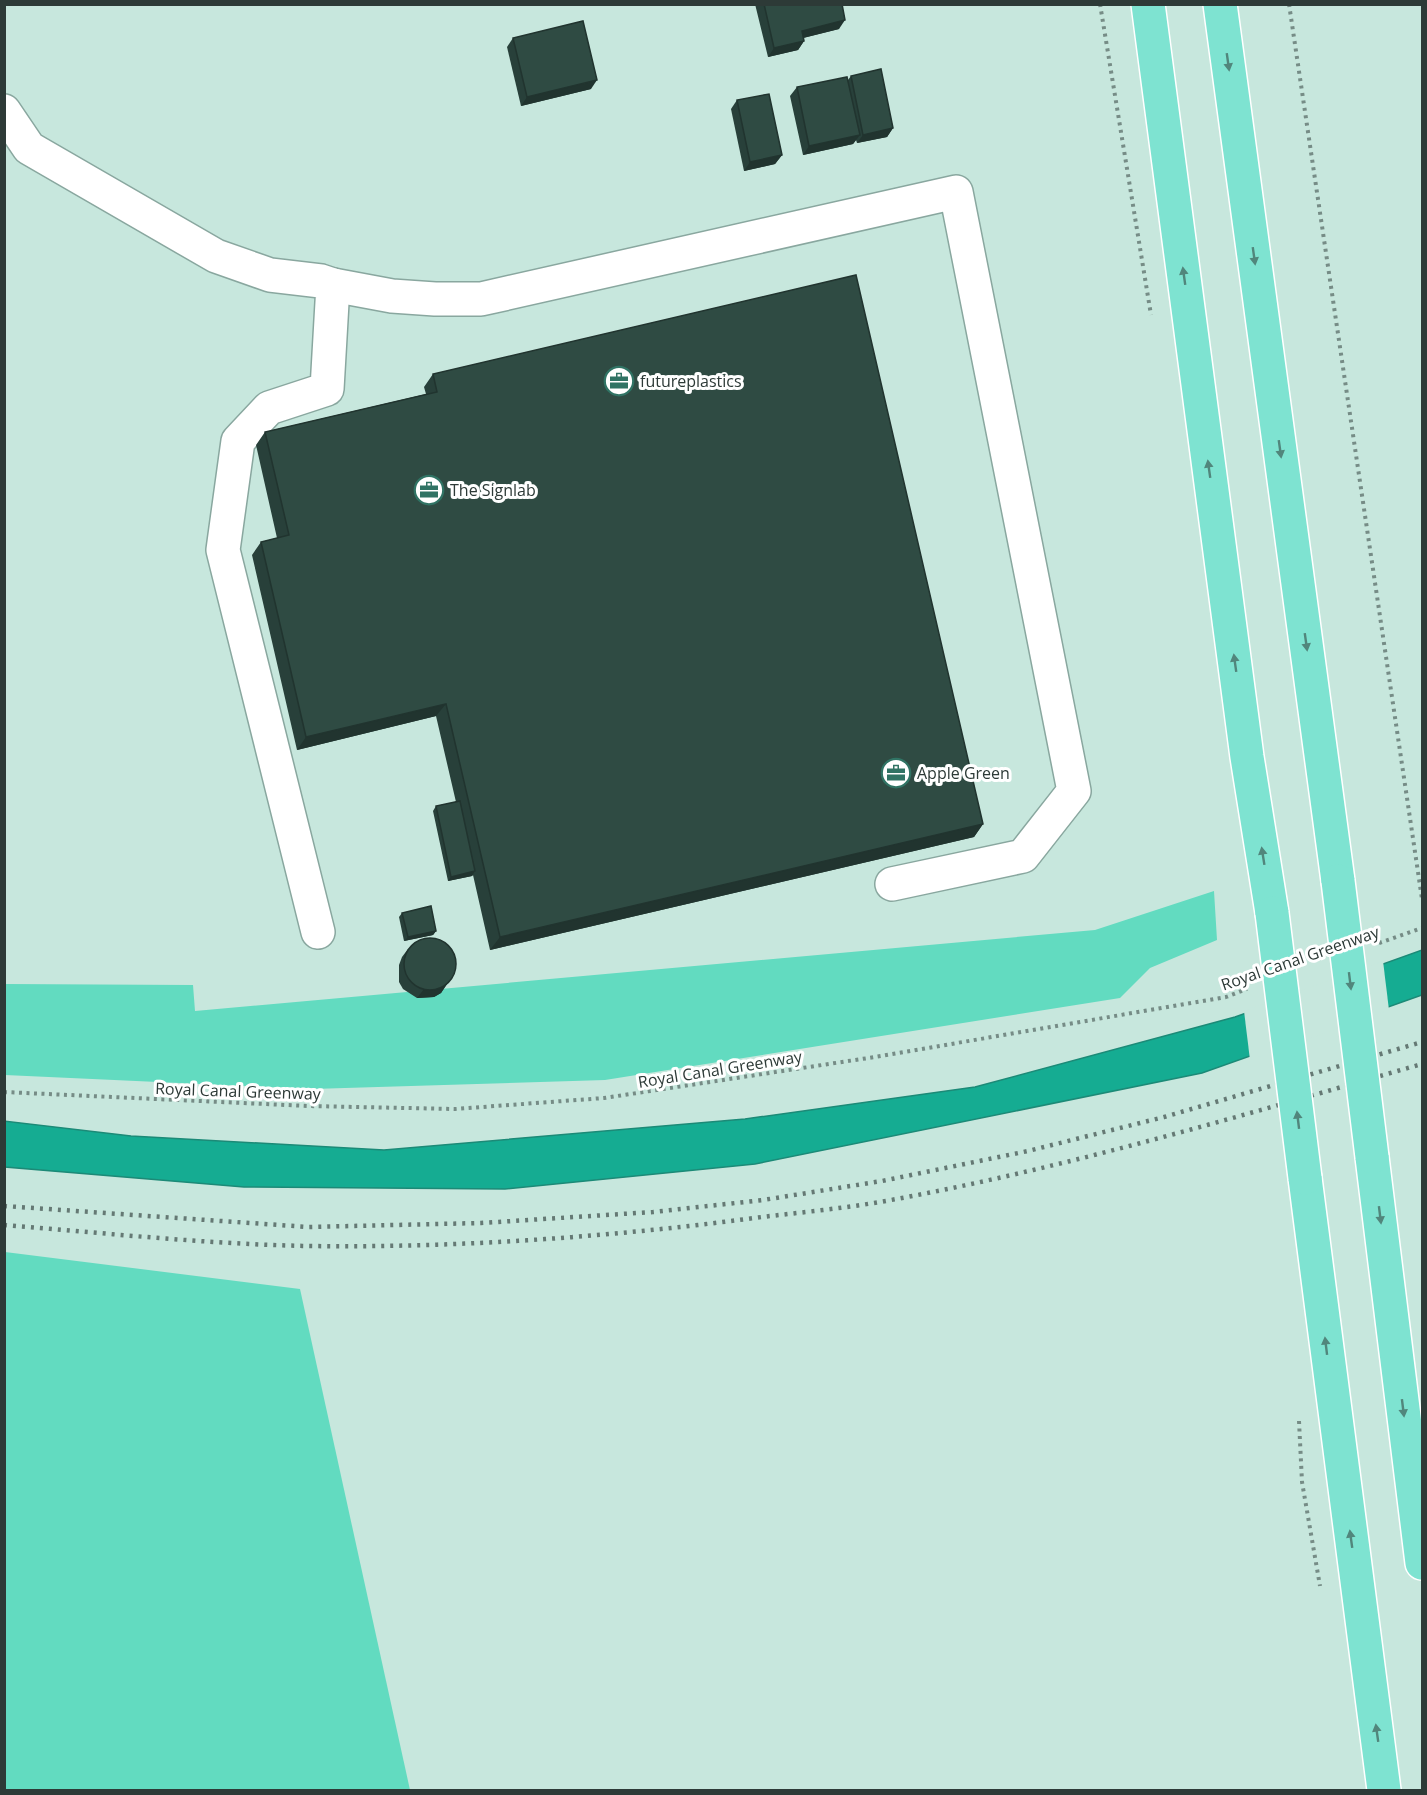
<svg xmlns="http://www.w3.org/2000/svg" width="1427" height="1795" viewBox="0 0 1427 1795" font-family="'Open Sans',sans-serif">
<rect width="100%" height="100%" fill="#c7e7dd"/>
<!-- green -->
<g fill="#62dbc0">
<polygon points="1214,891 1217,940 1150,968 1120,998 605,1080 312,1089 5,1075 5,984 193,985 195,1011 1095,930"/>
<polygon points="5,1252 300,1289 410,1790 5,1790"/>
</g>
<!-- water -->
<polygon fill="#15ac92" stroke="#1c8a77" stroke-width="1.5" points="1422,950 1422,995 1202,1073 755,1164 505,1189 244,1187 5,1167 4,1121 131,1136 384,1150 745,1119 975,1087 1235,1017"/>
<!-- pier -->
<polygon fill="#c7e7dd" points="1383,961 1389,1010 1250,1060 1244,1011"/>
<g fill="none" stroke-linecap="round" stroke-linejoin="round">
<!-- minor casing -->
<g stroke="#89a79f" stroke-width="36">
<g id="minor">
<polyline points="4,111 29,148 216,256 270,275 321,281 333,285 327,389 269,408 238,441 223,550 318,932"/>
<polyline points="333,285 392,296 435,299 481,299 956,192 1074,791 1023,856 892,884"/>
</g>
</g>
<!-- major casing -->
<g stroke="#fff" stroke-width="36">
<g id="major">
<polyline points="1148,4 1247,757 1272,913"/>
<polyline points="1220,4 1338,881"/>
<polyline points="1372,1157 1422,1563"/>
<polyline points="1305,1178 1384,1790"/>
</g>
</g>
<!-- path -->
<g stroke="#768c86" stroke-width="4" stroke-dasharray="3 4.5" stroke-linecap="butt">
<polyline points="1100,4 1151,315"/>
<polyline points="1289,4 1422,899"/>
<polyline points="1379,943 1422,928"/>
<polyline points="4,1092 308,1106 455,1109 604,1098 875,1057 1226,997 1247,989"/>
<polyline points="1299,1421 1302,1482 1320,1586"/>
</g>
<!-- minor -->
<use href="#minor" stroke="#fff" stroke-width="33"/>
<!-- major -->
<use href="#major" stroke="#7ee3d1" stroke-width="33"/>
<!-- rail -->
<g stroke="#657974" stroke-width="4.5" stroke-dasharray="3 6" stroke-linecap="butt">
<polyline points="4,1206 308,1227 481,1223 653,1212 763,1200 882,1181 1028,1151 1164,1117 1422,1042"/>
<path d="M 4,1225 C 105,1233 206,1244 307,1246 C 459,1248 612,1237 762,1217 C 804,1212 848,1208 891,1200 C 1071,1167 1246,1114 1422,1064"/>
</g>
<!-- major-bridge casing -->
<g stroke="#fff" stroke-width="36" stroke-linecap="butt">
<g id="major-bridge">
<polyline points="1338,881 1372,1157"/>
<polyline points="1272,913 1305,1178"/>
</g>
</g>
<!-- major-bridge -->
<use href="#major-bridge" stroke="#7ee3d1" stroke-width="33"/>
</g>
<!-- wall -->
<g fill="#28403a">
<polygon points="755,4 842,4 839,29 803,38 804,41 798,50 768,57"/>
<polygon points="513,38 591,89 521,106 507,47"/>
<polygon points="851,76 893,128 887,137 857,143 856,140 853,144 803,155 790,96 797,87 848,80"/>
<polygon points="737,100 782,155 775,164 744,171 731,109"/>
<polygon points="433,374 983,824 974,837 490,950 473,875 472,876 448,881 433,811 436,806 456,802 436,716 297,750 252,555 261,542 277,538 256,445 265,432 426,394 424,387"/>
<polygon points="402,913 436,931 433,935 404,941 399,917"/>
<polygon points="408,949 447,984 441,993 434,997 417,998 403,989 399,982 399,965 402,957"/>
</g>
<!-- shaded-wall -->
<g fill="#21342f">
<polygon points="845,20 839,29 795,40 802,31"/>
<polygon points="804,41 798,50 768,57 774,48"/>
<polygon points="597,80 591,89 521,106 527,97"/>
<polygon points="893,128 887,137 857,143 863,135"/>
<polygon points="860,135 853,144 803,155 809,146"/>
<polygon points="782,155 775,164 744,171 750,162"/>
<polygon points="446,704 436,716 297,750 306,737"/>
<polygon points="983,824 974,837 490,950 500,937"/>
<polygon points="475,871 472,876 448,881 451,877"/>
<polygon points="436,931 433,935 404,941 408,937"/>
<polygon points="447,984 441,993 434,997 417,998 424,989"/>
</g>
<!-- building -->
<g fill="#2f4b43" stroke="#21342f" stroke-width="1.5">
<polygon points="764,4 842,4 845,20 802,31 804,41 774,48"/>
<polygon points="583,21 597,80 527,97 513,38"/>
<polygon points="881,69 893,128 863,135 851,76"/>
<polygon points="847,77 860,135 809,146 797,87"/>
<polygon points="769,94 782,155 750,162 737,100"/>
<polygon points="856,275 983,824 500,937 446,704 306,737 261,542 289,535 265,432 437,392 433,374"/>
<polygon points="460,801 475,871 451,877 436,806"/>
<polygon points="431,906 436,931 408,937 402,913"/>
<circle cx="430" cy="964" r="26"/>
</g>
<!-- one-way arrows -->
<defs><path id="oneway-solid" d="M-6-.8H1V-3.2L6.5 0L1 3.2V.8H-6Z" transform="scale(1.5)"/></defs>
<g fill="#51867c">
<use href="#oneway-solid" transform="translate(1228 62) rotate(82)"/>
<use href="#oneway-solid" transform="translate(1254 256) rotate(82)"/>
<use href="#oneway-solid" transform="translate(1184 276) rotate(-98)"/>
<use href="#oneway-solid" transform="translate(1280 449) rotate(82)"/>
<use href="#oneway-solid" transform="translate(1209 469) rotate(-98)"/>
<use href="#oneway-solid" transform="translate(1306 642) rotate(82)"/>
<use href="#oneway-solid" transform="translate(1235 663) rotate(-98)"/>
<use href="#oneway-solid" transform="translate(1263 856) rotate(-99)"/>
<use href="#oneway-solid" transform="translate(1350 981) rotate(83)"/>
<use href="#oneway-solid" transform="translate(1298 1120) rotate(-97)"/>
<use href="#oneway-solid" transform="translate(1380 1215) rotate(83)"/>
<use href="#oneway-solid" transform="translate(1326 1346) rotate(-97)"/>
<use href="#oneway-solid" transform="translate(1403 1408) rotate(83)"/>
<use href="#oneway-solid" transform="translate(1351 1539) rotate(-98)"/>
<use href="#oneway-solid" transform="translate(1377 1733) rotate(-98)"/>
</g>
<!-- icons -->
<defs>
<g id="office-ring" transform="scale(1.5)"><circle r="9.5" fill="#fff" stroke="#307364" stroke-width="1.5"/><path d="M-6-3h4V-5.5h4V-3h4V5H-6ZM-1-4.5V-3h2v-1.5ZM-6 0V1H6V0Z" fill="#307364"/></g>
</defs>
<g fill-rule="evenodd">
<use href="#office-ring" x="619" y="381"/>
<use href="#office-ring" x="429" y="490"/>
<use href="#office-ring" x="896" y="773"/>
</g>
<g text-anchor="middle" stroke-width="6" stroke-linejoin="round" paint-order="stroke">
<!-- poi labels -->
<g font-size="16" fill="#2d3a37" stroke="#fff" text-anchor="start">
<text x="640" y="387">futureplastics</text>
<text x="450" y="496">The Signlab</text>
<text x="917" y="779">Apple Green</text>
</g>
<!-- street labels -->
<g font-size="16" fill="#2d3a37" stroke="#fff">
<text transform="translate(1300 958) rotate(-19)" y="6">Royal Canal Greenway</text>
<text transform="translate(720 1069) rotate(-9)" y="6">Royal Canal Greenway</text>
<text transform="translate(238 1091) rotate(2)" y="6">Royal Canal Greenway</text>
</g>
</g>
<!-- border -->
<rect width="1427" height="1795" fill="none" stroke="#2d3a37" stroke-width="12"/>
</svg>
